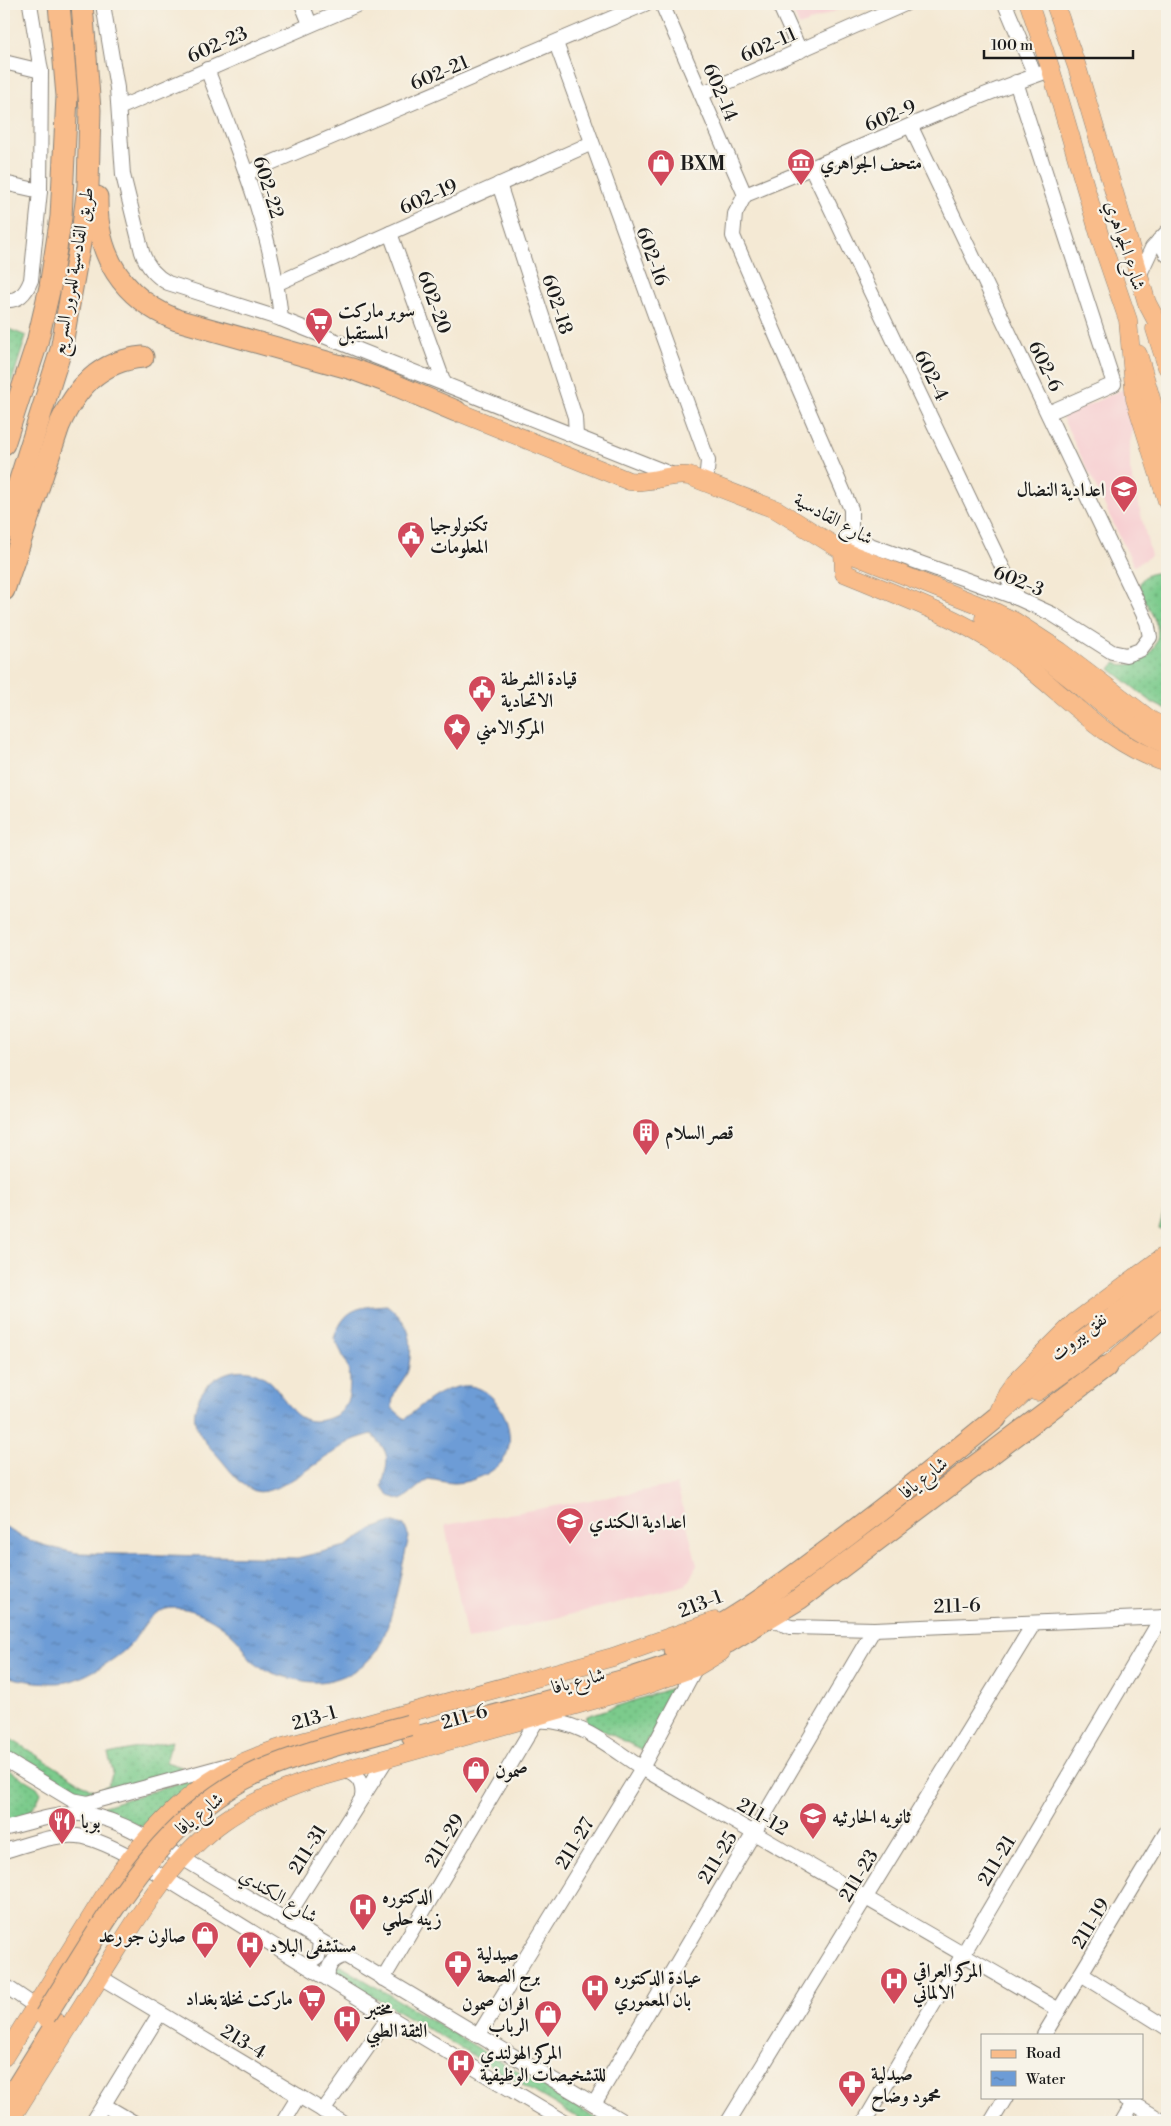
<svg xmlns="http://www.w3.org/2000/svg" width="1171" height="2126" viewBox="0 0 1171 2126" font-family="'Libre Bodoni',Amiri,serif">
<defs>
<pattern id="grass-dots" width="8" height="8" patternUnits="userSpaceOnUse" patternTransform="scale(1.25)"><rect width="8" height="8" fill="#7ccb8c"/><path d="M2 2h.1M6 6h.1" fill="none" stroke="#6bae78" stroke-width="1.8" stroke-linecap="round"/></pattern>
<pattern id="water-ripples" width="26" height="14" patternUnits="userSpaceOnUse" patternTransform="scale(1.25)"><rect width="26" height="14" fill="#6d9cd6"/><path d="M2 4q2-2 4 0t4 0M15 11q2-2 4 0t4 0" fill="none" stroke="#597ead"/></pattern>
</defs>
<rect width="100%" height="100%" fill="#f7f3e8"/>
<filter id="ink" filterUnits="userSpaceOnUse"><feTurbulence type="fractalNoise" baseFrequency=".02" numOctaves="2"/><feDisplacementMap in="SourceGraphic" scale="10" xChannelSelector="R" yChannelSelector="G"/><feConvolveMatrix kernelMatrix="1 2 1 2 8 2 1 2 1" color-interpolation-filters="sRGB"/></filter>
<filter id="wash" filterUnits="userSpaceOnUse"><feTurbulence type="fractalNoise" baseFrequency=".0096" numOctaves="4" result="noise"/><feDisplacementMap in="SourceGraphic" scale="20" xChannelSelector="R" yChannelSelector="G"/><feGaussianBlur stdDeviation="1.12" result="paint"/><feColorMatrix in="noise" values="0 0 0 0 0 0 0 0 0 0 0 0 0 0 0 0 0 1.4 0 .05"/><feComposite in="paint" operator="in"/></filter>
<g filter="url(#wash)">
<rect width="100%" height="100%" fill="#f4e9d4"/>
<!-- built -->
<g fill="#f7cfd2">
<polygon points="790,4 852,4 799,26"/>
<polygon points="1123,389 1135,424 1130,442 1130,469 1151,556 1134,566 1062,417"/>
<polygon points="677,1485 697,1565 686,1586 467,1640 445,1525"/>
</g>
<!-- grass -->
<g fill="url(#grass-dots)" stroke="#4c7454">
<polygon points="4,327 26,336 4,407"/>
<path d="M 1154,573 L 1161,574 L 1167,580 L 1167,710 L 1153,703 L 1110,669 L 1115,663 C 1137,671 1162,651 1157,627 C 1154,615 1145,602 1140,591 C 1138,581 1144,575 1154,573 Z"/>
<polygon points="1167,1198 1167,1240 1162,1238 1164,1231 1159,1229"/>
<polygon points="681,1685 651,1740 648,1738 642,1750 586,1722 587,1716"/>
<polygon points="4,1735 94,1791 108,1785 113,1772 108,1754 172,1741 166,1762 182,1767 176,1776 88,1798 74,1797 4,1754"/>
<path d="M 4,1767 L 37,1787 L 41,1793 C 35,1810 22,1821 4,1823 Z"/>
<path d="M 212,1773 L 150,1827 C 134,1828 118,1813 101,1807 Z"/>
<polygon points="336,1966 341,1966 602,2122 585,2122 336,1974"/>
</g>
<!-- water -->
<g fill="url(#water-ripples)" stroke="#445c79">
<path d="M 387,1305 C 406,1321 413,1333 410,1358 C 409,1364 409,1369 407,1373 C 398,1390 393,1388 392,1408 L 405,1419 C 423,1404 439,1389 463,1386 C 496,1382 521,1433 504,1459 C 500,1466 488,1474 480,1477 C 473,1480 463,1483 454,1483 C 446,1483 437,1480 428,1479 L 402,1500 L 389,1496 L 382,1486 C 388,1459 392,1456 372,1434 C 365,1436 357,1438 351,1441 C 330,1452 277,1498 255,1491 C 239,1485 228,1467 217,1455 C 205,1442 192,1429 195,1410 C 201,1378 239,1358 267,1379 C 285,1392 288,1419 313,1421 C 321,1421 330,1419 338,1414 C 350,1407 352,1382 348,1369 C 345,1358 339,1348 334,1338 C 345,1308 357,1307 387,1305 Z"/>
<path d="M 391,1522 L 404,1525 L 409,1537 C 401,1568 393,1625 377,1650 C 362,1672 330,1686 304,1681 C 286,1678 266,1673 252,1661 C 247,1657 245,1650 242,1645 C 226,1625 192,1603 166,1609 C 146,1614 141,1633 129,1646 C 117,1659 85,1678 67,1682 C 51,1685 19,1681 4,1675 L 4,1526 C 26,1542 51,1548 77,1553 L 297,1558 L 346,1546 L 373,1529 Z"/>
</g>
</g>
<g filter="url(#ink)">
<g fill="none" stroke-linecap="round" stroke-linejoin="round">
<!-- minor casing -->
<g stroke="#888278" stroke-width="16">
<g id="minor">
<path d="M 103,4 L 117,88 L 123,175 L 142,252 C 147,267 155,276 168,283 L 281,319 L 673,475"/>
<polyline points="302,4 310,24"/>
<polyline points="662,4 745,195"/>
<polyline points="779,4 800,51"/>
<polyline points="1005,4 1035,75"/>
<polyline points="556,43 708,461 706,482"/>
<polyline points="4,62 41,71"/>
<path d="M 207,69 C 238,150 273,233 281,319"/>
<polyline points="1016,82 1114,384 1048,413"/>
<polyline points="701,94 905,4"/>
<polyline points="119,108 359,4"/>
<polyline points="812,169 1017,598"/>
<polyline points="247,173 645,4"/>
<polyline points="4,183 40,191"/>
<polyline points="499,184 575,417 576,436"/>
<polyline points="745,195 735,214 733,236 851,509 851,528 845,544"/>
<path d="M 745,195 C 847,155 947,106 1051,70"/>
<polyline points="390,233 444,383"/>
<polyline points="1159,240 1167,255"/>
<polyline points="1139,276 1152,248 1167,232"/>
<polyline points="278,283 592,143"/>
<path d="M 4,300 C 19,302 26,293 31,280 L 40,191 L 41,71 L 30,4"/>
<polyline points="848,537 1017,598 1052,614 1112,652 1126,655 1140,650 1150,637 1147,622 911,127"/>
<path d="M 767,1611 C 772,1621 781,1624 791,1627 L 874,1629 L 1167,1617"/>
<path d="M 535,1721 C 577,1717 609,1747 642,1768 L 1059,2010"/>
<polyline points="4,1759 72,1800 88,1803"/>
<path d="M 344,1771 C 358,1774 364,1784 362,1798"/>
<polyline points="87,1815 88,1803 228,1765"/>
<path d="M 4,1829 C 28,1823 55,1813 80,1814 C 114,1815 153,1842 182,1858 L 624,2122"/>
<path d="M 4,1851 C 29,1844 58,1832 84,1837 C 100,1841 116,1849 131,1857 L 389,2017 L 565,2122"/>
<polyline points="285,1920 386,1760"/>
<polyline points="306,1965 318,1957 320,1942"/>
<polyline points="1081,1974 1167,2028"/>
<polyline points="100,1977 342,2122"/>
<path d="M 328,1979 C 326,1967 332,1959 344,1956"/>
<polyline points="383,1979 537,1720"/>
<polyline points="4,1985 35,2006"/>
<polyline points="1044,2035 1167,1831"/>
<polyline points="478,2036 642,1768 696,1667"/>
<polyline points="1123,2097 1164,2122"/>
<polyline points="594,2104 874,1629"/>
<polyline points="104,2105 133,2122"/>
<polyline points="323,2111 389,2017"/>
<polyline points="93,2122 160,2013"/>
<polyline points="283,2122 299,2096"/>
<polyline points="728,2122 1034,1623"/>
<polyline points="864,2122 1162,1617"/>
<polyline points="991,2122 1006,2097"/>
<polyline points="1122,2122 1133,2103"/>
</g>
</g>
<!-- major casing -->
<g stroke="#888278" stroke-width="19">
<g id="major">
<polyline points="1029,4 1051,70 1102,244 1128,320 1135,399 1167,501"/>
<polyline points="1055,4 1077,67 1147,303 1167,341"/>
<polyline points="1155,329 1167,367"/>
<polyline points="1138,354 1167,453"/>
<path d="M 456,411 L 629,481 C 651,484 668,473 689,476 L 777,510 L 843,551 L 989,609 L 1014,621 L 1060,651 L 1152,721 L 1167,728"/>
<path d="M 843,551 L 844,573 C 897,595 952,614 999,646 C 1056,683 1101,743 1167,763"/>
<path d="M 984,618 C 1012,635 1040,654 1066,675 C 1098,700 1129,729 1167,745"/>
<polyline points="1106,1367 1167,1315"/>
<polyline points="1037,1392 1074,1366 1167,1292"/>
<polyline points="1000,1415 1075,1346 1167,1274"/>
<polyline points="996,1418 1007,1393 1015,1382 1074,1323 1167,1254"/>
<path d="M 4,2057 L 116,1877 C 154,1826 199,1777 261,1755 C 275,1749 290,1745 305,1741 L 613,1657 L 715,1621"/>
<path d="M 9,2122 C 40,2073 71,2023 102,1974 C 137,1919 170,1859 224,1821 C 251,1802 280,1791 310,1780 L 643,1686 L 696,1667 L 721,1652"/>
</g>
</g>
<!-- highway casing -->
<g stroke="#888278" stroke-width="23">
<g id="highway">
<path d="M 97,197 C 96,255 122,298 177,320 L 352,369 L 390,383 L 456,411"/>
<polyline points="4,444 37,343 50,287 61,217 67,96 59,4"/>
<polyline points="4,530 61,350 83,226 88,186 90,110 82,4"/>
<path d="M 4,590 L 59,426 C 76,388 99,361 143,357"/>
<path d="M 674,1649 C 732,1624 780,1586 831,1548 C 887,1506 941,1463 996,1418"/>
<polyline points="413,1738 632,1678 680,1662 728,1642 799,1599 1106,1367"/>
<polyline points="4,2108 56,2024"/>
</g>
</g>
<!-- minor -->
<use href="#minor" stroke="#fff" stroke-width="14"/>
<!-- major -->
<use href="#major" stroke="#f9bc8a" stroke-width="18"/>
<!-- highway -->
<use href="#highway" stroke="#f9bc8a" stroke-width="21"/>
<!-- highway-bridge casing -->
<g stroke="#888278" stroke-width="23" stroke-linecap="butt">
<path id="highway-bridge" d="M 45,2016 C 103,1926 156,1819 258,1772 C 306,1751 359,1739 409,1725"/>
</g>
<!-- highway-bridge -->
<use href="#highway-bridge" stroke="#f9bc8a" stroke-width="21"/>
</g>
</g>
<!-- icons -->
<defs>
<g id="museum-pin" transform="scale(1.4375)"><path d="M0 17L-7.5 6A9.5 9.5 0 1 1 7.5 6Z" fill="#d1495b" stroke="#f7f3e8"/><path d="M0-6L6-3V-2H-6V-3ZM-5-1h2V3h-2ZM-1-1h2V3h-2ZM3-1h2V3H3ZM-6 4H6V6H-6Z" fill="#fff"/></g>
<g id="shop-pin" transform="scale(1.4375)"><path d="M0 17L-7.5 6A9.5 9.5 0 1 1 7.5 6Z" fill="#d1495b" stroke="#f7f3e8"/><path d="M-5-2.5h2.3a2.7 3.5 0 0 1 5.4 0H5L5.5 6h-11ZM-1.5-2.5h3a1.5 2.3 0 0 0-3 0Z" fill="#fff"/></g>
<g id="supermarket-pin" transform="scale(1.4375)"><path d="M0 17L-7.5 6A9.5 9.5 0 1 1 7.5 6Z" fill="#d1495b" stroke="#f7f3e8"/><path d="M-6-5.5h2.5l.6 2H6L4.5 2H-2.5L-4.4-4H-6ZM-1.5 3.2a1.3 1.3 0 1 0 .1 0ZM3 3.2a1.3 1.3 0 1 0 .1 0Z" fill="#fff"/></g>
<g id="school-pin" transform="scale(1.4375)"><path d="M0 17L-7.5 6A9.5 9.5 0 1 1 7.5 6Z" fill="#d1495b" stroke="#f7f3e8"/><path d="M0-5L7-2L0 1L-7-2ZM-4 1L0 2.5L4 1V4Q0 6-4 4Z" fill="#fff"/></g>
<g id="civic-pin" transform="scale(1.4375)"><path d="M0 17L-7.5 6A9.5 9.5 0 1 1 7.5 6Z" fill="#d1495b" stroke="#f7f3e8"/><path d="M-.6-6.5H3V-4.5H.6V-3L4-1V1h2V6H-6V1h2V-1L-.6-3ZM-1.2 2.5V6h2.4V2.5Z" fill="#fff"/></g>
<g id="sight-pin" transform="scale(1.4375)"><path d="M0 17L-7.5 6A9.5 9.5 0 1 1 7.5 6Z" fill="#d1495b" stroke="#f7f3e8"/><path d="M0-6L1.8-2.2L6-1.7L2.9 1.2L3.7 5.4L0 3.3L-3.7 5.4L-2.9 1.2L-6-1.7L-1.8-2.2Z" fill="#fff"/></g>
<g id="building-pin" transform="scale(1.4375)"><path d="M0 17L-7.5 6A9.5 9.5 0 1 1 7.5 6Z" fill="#d1495b" stroke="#f7f3e8"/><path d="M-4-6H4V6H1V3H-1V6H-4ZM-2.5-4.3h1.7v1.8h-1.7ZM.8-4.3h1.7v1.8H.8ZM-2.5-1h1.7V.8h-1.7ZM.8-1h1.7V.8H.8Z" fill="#fff"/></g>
<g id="restaurant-pin" transform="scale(1.4375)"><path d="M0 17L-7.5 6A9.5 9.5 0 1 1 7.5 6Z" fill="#d1495b" stroke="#f7f3e8"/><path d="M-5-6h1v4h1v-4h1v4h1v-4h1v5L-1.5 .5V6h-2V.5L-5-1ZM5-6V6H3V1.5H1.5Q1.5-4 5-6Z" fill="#fff"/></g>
<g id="hospital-pin" transform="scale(1.4375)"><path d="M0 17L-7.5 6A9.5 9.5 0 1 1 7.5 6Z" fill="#d1495b" stroke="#f7f3e8"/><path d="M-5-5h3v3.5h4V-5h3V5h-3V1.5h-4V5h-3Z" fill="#fff"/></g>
<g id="pharmacy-pin" transform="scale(1.4375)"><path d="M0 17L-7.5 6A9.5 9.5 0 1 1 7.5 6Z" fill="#d1495b" stroke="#f7f3e8"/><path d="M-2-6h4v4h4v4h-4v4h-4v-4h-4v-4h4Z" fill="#fff"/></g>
</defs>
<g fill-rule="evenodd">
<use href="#museum-pin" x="801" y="162"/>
<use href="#shop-pin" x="661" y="163"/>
<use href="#supermarket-pin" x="319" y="321"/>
<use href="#school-pin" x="1124" y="489"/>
<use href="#civic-pin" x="411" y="535"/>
<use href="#civic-pin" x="482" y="689"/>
<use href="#sight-pin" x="457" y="727"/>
<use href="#building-pin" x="646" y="1132"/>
<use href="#school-pin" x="570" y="1521"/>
<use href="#shop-pin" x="476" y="1770"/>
<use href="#school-pin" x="813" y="1816"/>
<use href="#restaurant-pin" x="62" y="1821"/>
<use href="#hospital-pin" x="363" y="1907"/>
<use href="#shop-pin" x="205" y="1935"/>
<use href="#hospital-pin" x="250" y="1945"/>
<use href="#pharmacy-pin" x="458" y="1964"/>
<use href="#hospital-pin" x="894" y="1981"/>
<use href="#hospital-pin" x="595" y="1988"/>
<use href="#supermarket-pin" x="312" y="1998"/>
<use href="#shop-pin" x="548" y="2014"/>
<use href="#hospital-pin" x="347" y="2019"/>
<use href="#hospital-pin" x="461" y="2063"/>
<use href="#pharmacy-pin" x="852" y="2084"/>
</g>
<g text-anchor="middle" stroke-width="4.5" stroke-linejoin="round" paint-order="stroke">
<!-- street labels -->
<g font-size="19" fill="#1c1c1c" stroke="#f7f3e8">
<text transform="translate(217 44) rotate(-24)" y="7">602-23</text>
<text transform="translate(768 44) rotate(-24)" y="7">602-11</text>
<text transform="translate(439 72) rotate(-23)" y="7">602-21</text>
<text transform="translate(721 92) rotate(67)" y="7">602-14</text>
<text transform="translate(890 115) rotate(-23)" y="7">602-9</text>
<text transform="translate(269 187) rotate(73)" y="7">602-22</text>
<text transform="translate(428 196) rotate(-24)" y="7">602-19</text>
<text transform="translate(1126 245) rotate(72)" y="7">شارع الجواهري</text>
<text transform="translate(653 256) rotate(70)" y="7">602-16</text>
<text transform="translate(72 271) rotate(-80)" y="7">طريق القادسية للمرور السريع</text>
<text transform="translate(435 302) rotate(70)" y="7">602-20</text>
<text transform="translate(558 304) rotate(72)" y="7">602-18</text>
<text transform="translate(1046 366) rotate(64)" y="7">602-6</text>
<text transform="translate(932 375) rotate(64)" y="7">602-4</text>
<text transform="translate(834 518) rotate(29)" y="7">شارع القادسية</text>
<text transform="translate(1019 580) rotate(22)" y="7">602-3</text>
<text transform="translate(1078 1336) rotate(-38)" y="7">نفق بيروت</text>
<text transform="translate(923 1477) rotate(-38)" y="7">شارع يافا</text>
<text transform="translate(700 1603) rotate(-21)" y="7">213-1</text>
<text transform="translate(957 1605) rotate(-2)" y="7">211-6</text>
<text transform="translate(578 1680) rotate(-15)" y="7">شارع يافا</text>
<text transform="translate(464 1716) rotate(-16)" y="7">211-6</text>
<text transform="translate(314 1717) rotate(-16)" y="7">213-1</text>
<text transform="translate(199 1813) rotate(-39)" y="7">شارع يافا</text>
<text transform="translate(763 1816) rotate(30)" y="7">211-12</text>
<text transform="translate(444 1840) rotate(-59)" y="7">211-29</text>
<text transform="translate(574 1843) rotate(-59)" y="7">211-27</text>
<text transform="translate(307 1849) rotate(-58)" y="7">211-31</text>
<text transform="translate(717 1857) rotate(-59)" y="7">211-25</text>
<text transform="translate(996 1860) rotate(-59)" y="7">211-21</text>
<text transform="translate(858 1875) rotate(-59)" y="7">211-23</text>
<text transform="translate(279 1895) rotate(31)" y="7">شارع الكندي</text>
<text transform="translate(1090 1923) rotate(-59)" y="7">211-19</text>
<text transform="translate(244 2041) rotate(31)" y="7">213-4</text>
</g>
<!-- poi labels -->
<g font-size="19" font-weight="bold" fill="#1c1c1c" stroke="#f7f3e8" text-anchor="start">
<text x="820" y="169">متحف الجواهري</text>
<text x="680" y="170">BXM</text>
<text x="338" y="317">سوبر ماركت<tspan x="338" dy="22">المستقبل</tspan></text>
<text x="1105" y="496" text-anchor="end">اعدادية النضال</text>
<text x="430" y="531">تكنولوجيا<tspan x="430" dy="22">المعلومات</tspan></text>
<text x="501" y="685">قيادة الشرطة<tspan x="501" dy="22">الاتحادية</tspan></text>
<text x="476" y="734">المركز الامني</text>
<text x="665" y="1139">قصر السلام</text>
<text x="589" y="1528">اعدادية الكندي</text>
<text x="495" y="1777">صمون</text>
<text x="832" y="1823">ثانويه الحارثيه</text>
<text x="81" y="1828">بوبا</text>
<text x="382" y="1903">الدكتوره<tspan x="382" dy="22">زينه حلمي</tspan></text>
<text x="186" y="1942" text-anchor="end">صالون جو رعد</text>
<text x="269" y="1952">مستشفى البلاد</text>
<text x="477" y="1960">صيدلية<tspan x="477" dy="22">برج الصحة</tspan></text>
<text x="913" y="1977">المركز العراقي<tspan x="913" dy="22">الالماني</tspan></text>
<text x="614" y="1984">عيادة الدكتوره<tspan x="614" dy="22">بان المعموري</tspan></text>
<text x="293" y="2005" text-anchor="end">ماركت نخلة بغداد</text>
<text x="529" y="2010" text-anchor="end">افران صمون<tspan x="529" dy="22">الرباب</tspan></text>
<text x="366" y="2015">مختبر<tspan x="366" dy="22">الثقة الطبي</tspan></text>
<text x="480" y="2059">المركز الهولندي<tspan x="480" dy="22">للتشخيصات الوظيفية</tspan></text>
<text x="871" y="2080">صيدلية<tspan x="871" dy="22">محمود وضاح</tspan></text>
</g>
</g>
<!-- margin -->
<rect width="1171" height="2126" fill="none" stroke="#f7f3e8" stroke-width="20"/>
<!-- legend -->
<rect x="981" y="2034" width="162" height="65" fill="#f7f3e8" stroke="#9f9d96"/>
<rect x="991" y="2050" width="25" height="8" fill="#f9bc8a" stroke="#9f9d96"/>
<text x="1026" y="2058" font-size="15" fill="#1c1c1c">Road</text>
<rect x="991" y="2071" width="25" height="15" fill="url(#water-ripples)" stroke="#9f9d96"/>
<text x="1026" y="2084" font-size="15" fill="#1c1c1c">Water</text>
<!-- scale -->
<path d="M984 50v8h149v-8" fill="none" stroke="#1c1c1c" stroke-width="2.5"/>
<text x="991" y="50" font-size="15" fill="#1c1c1c" stroke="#f7f3e8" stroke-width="4" paint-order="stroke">100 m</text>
</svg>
